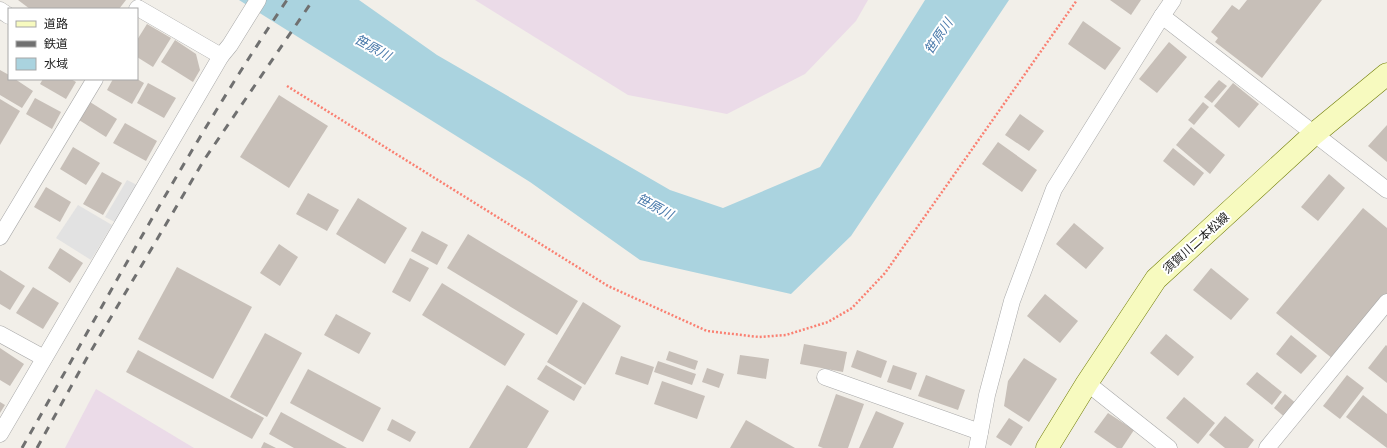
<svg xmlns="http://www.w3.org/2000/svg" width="1387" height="448" viewBox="0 0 1387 448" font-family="Barlow,'Noto Sans JP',sans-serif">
<rect width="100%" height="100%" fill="#f2efe9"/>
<!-- industrial -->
<g fill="#ebdbe8">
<polygon points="475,0 868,0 856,21 805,74 727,114 628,95"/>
<polygon points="96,389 194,448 65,448"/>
</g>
<!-- parking -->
<g fill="#e2e2e2">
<polygon points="127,180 137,185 115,222 105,217"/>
<polygon points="78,205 112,225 91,260 56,238"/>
</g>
<!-- water -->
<polygon fill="#aad3df" points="239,0 359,0 437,55 670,190 723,208 820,167 925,0 1009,0 851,236 791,294 640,260 530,182"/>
<!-- building -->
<g fill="#c7bfb8">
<polygon points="18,0 126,0 119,9 30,9"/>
<polygon points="1110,0 1141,0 1131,15"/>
<polygon points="1247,0 1322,0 1262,78 1215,42 1218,38 1211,32 1232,5 1239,10"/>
<polygon points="1083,21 1121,48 1105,70 1068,44"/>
<polygon points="147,24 171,38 153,67 137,57 137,40"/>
<polygon points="175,40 196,54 200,70 193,82 161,62"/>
<polygon points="1169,42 1187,57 1157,93 1139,79"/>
<polygon points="0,70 9,75 9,79 15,79 33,91 22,108 0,95"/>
<polygon points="43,79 71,79 76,82 66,99 40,84"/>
<polygon points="113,79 137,79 144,83 132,104 107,90"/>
<polygon points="1219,80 1227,86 1212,103 1204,97"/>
<polygon points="148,83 176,98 164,118 137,103"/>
<polygon points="1233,83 1259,104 1239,128 1214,106"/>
<polygon points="279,95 328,126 289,188 240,157"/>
<polygon points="35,98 61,112 52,129 26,114"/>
<polygon points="0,99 20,111 0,145"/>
<polygon points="90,102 117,119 106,137 79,120"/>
<polygon points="1203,102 1209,107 1194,125 1188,120"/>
<polygon points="1020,114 1044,131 1029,151 1005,135"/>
<polygon points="125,123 157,141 146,161 113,143"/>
<polygon points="1387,125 1387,162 1368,146"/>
<polygon points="1191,127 1225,155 1210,174 1176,145"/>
<polygon points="998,142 1037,170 1022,192 982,164"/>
<polygon points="73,147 100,163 86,185 60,169"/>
<polygon points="1173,148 1204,173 1194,186 1163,161"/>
<polygon points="102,172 122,183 103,215 83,204"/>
<polygon points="1329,174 1345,188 1318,221 1301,207"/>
<polygon points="46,187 71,202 60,222 34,207"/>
<polygon points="308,193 339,210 327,231 296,214"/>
<polygon points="358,198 407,228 385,264 336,234"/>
<polygon points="1363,208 1387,228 1387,294 1333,359 1276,313"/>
<polygon points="1074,223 1104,248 1086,269 1056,244"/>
<polygon points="422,231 448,245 437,265 411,251"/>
<polygon points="468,234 578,301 557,335 447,268"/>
<polygon points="279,244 298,257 280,286 260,273"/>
<polygon points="60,248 83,263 70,283 48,268"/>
<polygon points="410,258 429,268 410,302 392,292"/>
<polygon points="177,267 252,307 213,379 138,339"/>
<polygon points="1211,268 1249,299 1231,320 1193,290"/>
<polygon points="0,270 25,286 10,310 0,304"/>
<polygon points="442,283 525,334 505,366 422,315"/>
<polygon points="33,287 59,303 43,329 16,313"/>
<polygon points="1045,294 1078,321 1060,343 1027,316"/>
<polygon points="583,302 621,326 585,385 547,362"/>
<polygon points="336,314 371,333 359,354 324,335"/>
<polygon points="265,333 302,353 267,417 230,397"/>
<polygon points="1166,334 1194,357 1178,376 1150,353"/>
<polygon points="1291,335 1317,356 1301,374 1276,354"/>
<polygon points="804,344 847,352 843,372 800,364"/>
<polygon points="1386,345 1387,346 1387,383 1368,368"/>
<polygon points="0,348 24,364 10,386 0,380"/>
<polygon points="138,350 264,418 252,439 126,372"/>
<polygon points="857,350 887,361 881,378 851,367"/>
<polygon points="669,351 698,361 695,370 666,360"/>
<polygon points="740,355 769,359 766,379 737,374"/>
<polygon points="621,356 654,367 648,385 615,374"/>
<polygon points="1024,358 1057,379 1029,422 1004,406 1008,381"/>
<polygon points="658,361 696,374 692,385 654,372"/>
<polygon points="546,365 582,387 574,401 537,379"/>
<polygon points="893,365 917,373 911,390 887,382"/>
<polygon points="707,368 724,374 719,388 702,382"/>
<polygon points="308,369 381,408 363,442 290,403"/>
<polygon points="1257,372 1282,392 1272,405 1246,384"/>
<polygon points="926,375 965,390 958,410 918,396"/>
<polygon points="1347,375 1364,388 1340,419 1323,406"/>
<polygon points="662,381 705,396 697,419 654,404"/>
<polygon points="507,385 549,411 527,448 469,448"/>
<polygon points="836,394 864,404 848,448 823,448 818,446"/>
<polygon points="1285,394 1298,405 1287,419 1274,408"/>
<polygon points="1363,395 1387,414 1387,448 1346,417"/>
<polygon points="1184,397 1215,423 1198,444 1166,418"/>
<polygon points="0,402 5,405 0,413"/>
<polygon points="876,411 904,423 893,448 859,448"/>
<polygon points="281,412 347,448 294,448 269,434"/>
<polygon points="1108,413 1134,430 1122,448 1117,448 1094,432"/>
<polygon points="1225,416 1254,440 1248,448 1225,448 1209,435"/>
<polygon points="1009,418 1023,427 1011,446 996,437"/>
<polygon points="392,419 416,432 410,442 387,430"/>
<polygon points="746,420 795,448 730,448"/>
<polygon points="264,442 276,448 261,448"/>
</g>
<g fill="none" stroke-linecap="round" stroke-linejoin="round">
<!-- minor casing -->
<g stroke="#a9a9a9" stroke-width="17">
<g id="minor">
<polyline points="137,9 138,8 221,56"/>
<polyline points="0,10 9,16"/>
<polyline points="1162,16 1387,190"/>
<polyline points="0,237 95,79"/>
<polyline points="0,334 44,358"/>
<polyline points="825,377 980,432"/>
<polyline points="1087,383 1169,448"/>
<polyline points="0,434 221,56 230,45 258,0"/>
<polyline points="977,448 987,395 1012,301 1054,189 1162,16 1173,0"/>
<polyline points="1267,448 1387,302"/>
</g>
</g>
<!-- secondary casing -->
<g stroke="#707d05" stroke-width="23">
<polyline id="secondary" points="1047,448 1087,383 1156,279 1314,134 1387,74"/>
</g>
<!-- path -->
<polyline stroke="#fa8072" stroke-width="2.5" stroke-dasharray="2 2" stroke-linecap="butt" points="287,86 608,286 707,331 759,337 786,335 828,322 852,308 885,273 1077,0"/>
<!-- minor -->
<use href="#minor" stroke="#fff" stroke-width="16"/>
<!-- secondary -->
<use href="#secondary" stroke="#f7fabf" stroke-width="22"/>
<!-- rail -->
<g stroke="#707070" stroke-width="3" stroke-dasharray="8 8" stroke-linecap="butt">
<path d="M 22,448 C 108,297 190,144 287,0"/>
<polyline points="37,448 88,356 204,160 313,0"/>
</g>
</g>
<g text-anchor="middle" stroke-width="4" stroke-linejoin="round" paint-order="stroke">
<!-- street labels -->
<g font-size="12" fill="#222" stroke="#fff">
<text transform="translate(1196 243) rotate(-42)" y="4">須賀川二本松線</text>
</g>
<!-- water labels -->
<g font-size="13" font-style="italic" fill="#4a7aab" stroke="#fff">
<text transform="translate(938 36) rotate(-56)" y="5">笹原川</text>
<text transform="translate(373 47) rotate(29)" y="5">笹原川</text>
<text transform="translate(655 206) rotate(28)" y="5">笹原川</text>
</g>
</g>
<!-- legend -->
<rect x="8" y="8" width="130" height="72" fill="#ffffff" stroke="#a7a7a7"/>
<rect x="16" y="21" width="20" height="6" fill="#f7fabf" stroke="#a7a7a7"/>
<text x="44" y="28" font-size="12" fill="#222222">道路</text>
<rect x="16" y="41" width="20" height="6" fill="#707070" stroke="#a7a7a7"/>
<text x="44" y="48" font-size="12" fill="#222222">鉄道</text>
<rect x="16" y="58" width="20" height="12" fill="#aad3df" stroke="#a7a7a7"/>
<text x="44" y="68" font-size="12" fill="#222222">水域</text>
</svg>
